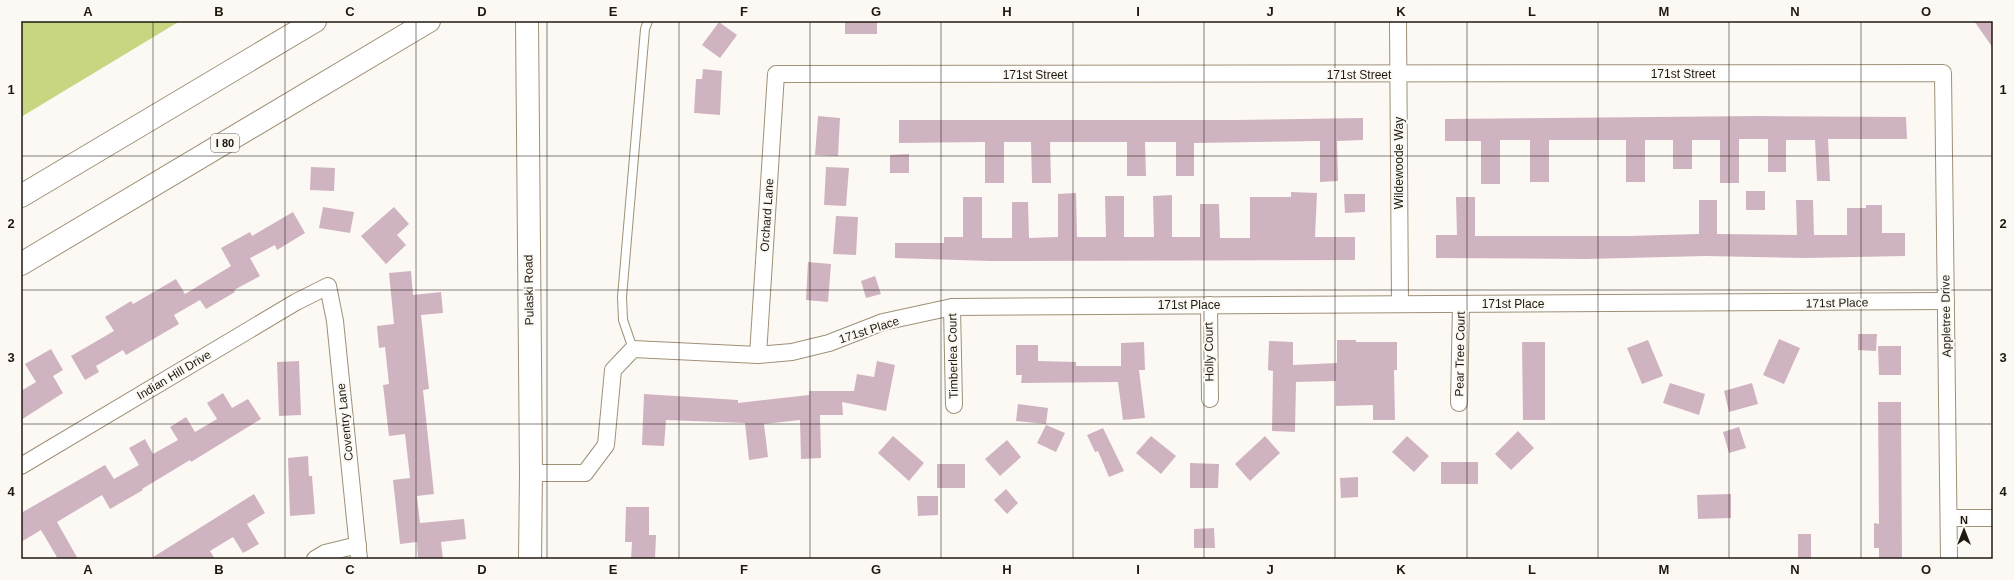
<svg xmlns="http://www.w3.org/2000/svg" width="2014" height="580" viewBox="0 0 2014 580" font-family="Arial,sans-serif">
<rect width="100%" height="100%" fill="#fcf9f4"/>
<!-- green -->
<polygon fill="#c8d681" points="21,21 180,21 21,117"/>
<!-- building -->
<g fill="#d0b3c1">
<rect x="845" y="21" width="32" height="13"/>
<polygon points="1974,21 1993,21 1993,48"/>
<polygon points="719,22 737,35 720,58 702,45"/>
<polygon points="703,69 722,71 720,115 694,113 696,79 702,79"/>
<polygon points="818,116 840,118 838,156 815,155"/>
<polygon points="1758,116 1906,117 1907,139 1828,139 1830,181 1817,181 1815,140 1786,140 1786,172 1768,172 1768,139 1739,139 1739,183 1720,183 1720,140 1692,140 1692,169 1673,169 1673,140 1645,140 1645,182 1626,182 1626,140 1549,140 1549,182 1530,182 1530,140 1500,140 1500,184 1481,184 1481,141 1445,141 1445,119"/>
<polygon points="1363,118 1363,140 1337,141 1338,181 1320,182 1320,141 1194,143 1194,176 1176,176 1176,142 1145,142 1146,176 1127,176 1127,142 1050,142 1051,183 1032,183 1031,142 1004,142 1004,183 985,183 985,142 899,143 899,120 1234,120"/>
<polygon points="909,154 909,173 890,173 890,155"/>
<polygon points="311,167 335,168 334,191 310,190"/>
<polygon points="826,167 849,168 846,206 824,205"/>
<rect x="1746" y="191" width="19" height="19"/>
<polygon points="1291,192 1317,193 1315,237 1355,237 1355,260 990,261 895,258 895,243 944,243 944,237 963,237 963,197 982,197 982,238 1012,238 1012,202 1028,202 1029,238 1058,237 1058,194 1076,193 1077,237 1106,237 1105,196 1124,196 1124,237 1154,237 1153,196 1172,195 1172,237 1200,237 1200,204 1219,204 1220,238 1250,238 1250,197 1291,197"/>
<polygon points="1344,194 1365,194 1365,212 1345,213"/>
<polygon points="1456,197 1475,197 1475,236 1628,236 1699,234 1699,200 1717,200 1717,234 1797,235 1796,200 1813,200 1814,235 1847,235 1847,208 1866,208 1866,205 1882,205 1882,233 1905,233 1905,256 1805,258 1705,256 1585,259 1436,258 1436,235 1457,235"/>
<polygon points="323,207 354,212 350,233 319,228"/>
<polygon points="394,207 409,224 397,235 406,245 386,264 361,236"/>
<polygon points="293,212 305,233 277,250 275,245 250,258 260,276 234,290 235,292 206,309 200,300 174,315 179,324 126,355 123,350 96,366 99,372 85,380 71,356 114,331 105,317 131,301 133,304 176,279 185,294 231,266 221,248 250,232 252,236"/>
<polygon points="836,216 858,217 856,255 833,254"/>
<polygon points="808,262 831,264 828,302 806,300"/>
<polygon points="411,271 413,295 441,292 443,313 421,315 429,389 423,390 434,494 417,496 420,523 464,519 466,539 441,542 443,559 418,559 417,542 400,544 396,507 393,480 410,478 405,434 389,436 383,385 389,384 385,347 379,348 377,326 394,324 389,273"/>
<polygon points="875,276 881,294 866,298 861,281"/>
<polygon points="1858,334 1877,334 1876,351 1858,350"/>
<polygon points="1779,339 1800,348 1784,384 1763,375"/>
<polygon points="1337,340 1356,340 1356,342 1397,342 1397,370 1394,370 1395,420 1373,420 1373,405 1336,406 1336,381 1296,382 1295,432 1272,431 1273,371 1268,370 1269,341 1293,342 1293,365 1337,363"/>
<polygon points="1648,340 1663,376 1642,384 1627,348"/>
<polygon points="1144,342 1145,370 1139,370 1145,418 1123,420 1118,382 1021,383 1022,375 1016,375 1016,345 1038,345 1038,361 1076,362 1076,366 1121,366 1121,343"/>
<polygon points="1522,342 1545,342 1545,420 1523,420"/>
<polygon points="1878,346 1901,346 1901,375 1879,375"/>
<polygon points="51,349 63,370 53,376 63,393 21,420 21,391 36,382 25,364"/>
<polygon points="299,361 301,415 279,416 277,362"/>
<polygon points="877,361 895,365 886,411 842,402 843,415 820,415 821,458 801,459 800,420 764,424 768,457 749,460 745,423 666,420 664,446 642,445 644,394 738,400 738,403 809,395 809,391 854,391 857,374 874,377"/>
<polygon points="1670,383 1705,394 1699,415 1663,403"/>
<polygon points="1752,383 1758,404 1729,412 1724,391"/>
<polygon points="223,393 232,408 248,399 261,419 191,462 190,460 142,489 143,490 110,509 102,495 57,522 78,559 58,559 41,530 21,542 21,513 105,465 114,479 139,465 129,448 145,439 153,454 178,440 170,427 186,417 195,432 217,419 207,403"/>
<polygon points="1878,402 1901,402 1902,559 1879,559 1879,548 1874,548 1874,523 1879,524"/>
<polygon points="1018,404 1048,408 1046,424 1016,421"/>
<polygon points="1046,425 1065,433 1056,452 1037,443"/>
<polygon points="1739,427 1746,448 1729,453 1723,432"/>
<polygon points="1103,428 1124,471 1109,477 1098,451 1095,452 1087,435"/>
<polygon points="1518,431 1534,448 1511,470 1495,454"/>
<polygon points="893,436 924,463 909,481 878,453"/>
<polygon points="1151,436 1176,456 1161,474 1136,453"/>
<polygon points="1265,436 1280,453 1250,481 1235,464"/>
<polygon points="1407,436 1429,456 1414,472 1392,452"/>
<polygon points="1007,440 1021,457 1000,476 985,459"/>
<polygon points="308,456 309,476 312,476 315,514 290,516 288,458"/>
<rect x="1441" y="462" width="37" height="22"/>
<polygon points="1190,463 1219,464 1218,488 1190,488"/>
<rect x="937" y="464" width="28" height="24"/>
<polygon points="1358,477 1358,497 1341,498 1340,478"/>
<polygon points="1006,489 1018,503 1007,514 994,500"/>
<polygon points="254,494 265,513 247,524 259,544 243,553 233,537 210,551 215,559 150,559"/>
<polygon points="1731,494 1731,518 1698,519 1697,495"/>
<polygon points="917,496 938,496 938,515 918,516"/>
<polygon points="626,507 649,507 649,535 656,535 655,559 631,559 632,542 625,542"/>
<polygon points="1214,528 1215,548 1194,548 1194,529"/>
<rect x="1798" y="534" width="13" height="25"/>
</g>
<g fill="none" stroke-linecap="round" stroke-linejoin="round">
<!-- lane casing -->
<g stroke="#9f9077" stroke-width="10">
<polyline id="lane" points="633,349 623,320 622,297 645,29 648,21"/>
</g>
<!-- street casing -->
<g stroke="#9f9077" stroke-width="18">
<g id="street">
<polyline points="1398,21 1400,304"/>
<polyline points="1209,305 1210,399"/>
<polyline points="952,307 954,405"/>
<polyline points="758,355 776,74 1943,73 1949,559"/>
<polyline points="1459,403 1461,305"/>
<polyline points="21,466 296,302 328,286 335,321 359,559"/>
<polyline points="531,473 585,473 606,445 613,370 633,349 758,355 792,352 829,343 883,322 952,307 1946,301"/>
<polyline points="1949,518 1993,518"/>
<polyline points="315,559 325,553 358,545"/>
</g>
</g>
<!-- secondary casing -->
<g stroke="#9f9077" stroke-width="24">
<polyline id="secondary" points="527,21 531,473 530,559"/>
</g>
<!-- highway casing -->
<g stroke="#9f9077" stroke-width="24">
<g id="highway">
<polyline points="21,196 315,21"/>
<polyline points="21,264 429,21"/>
</g>
</g>
<!-- lane -->
<use href="#lane" stroke="#fff" stroke-width="8"/>
<!-- street -->
<use href="#street" stroke="#fff" stroke-width="16"/>
<!-- secondary -->
<use href="#secondary" stroke="#fff" stroke-width="22"/>
<!-- highway -->
<use href="#highway" stroke="#fff" stroke-width="22"/>
</g>
<!-- grid -->
<path fill="none" stroke="#1e190f" stroke-width="1" stroke-opacity="0.55" d="M 153,21 L 153,559M 285,21 L 285,559M 416,21 L 416,559M 547,21 L 547,559M 679,21 L 679,559M 810,21 L 810,559M 941,21 L 941,559M 1073,21 L 1073,559M 1204,21 L 1204,559M 1335,21 L 1335,559M 1467,21 L 1467,559M 1598,21 L 1598,559M 1729,21 L 1729,559M 1861,21 L 1861,559M 21,156 L 1993,156M 21,290 L 1993,290M 21,424 L 1993,424"/>
<g text-anchor="middle" stroke-width="4" stroke-linejoin="round" paint-order="stroke">
<!-- shield labels -->
<rect fill="#fcf9f4" stroke="#615c54" stroke-width="1" x="211" y="134" width="28" height="18" rx="3"/>
<g font-size="11" font-weight="bold" fill="#1e190f">
<text x="225" y="147">I 80</text>
</g>
<!-- street labels -->
<g font-size="12" fill="#1e190f" stroke="#fcf9f4">
<text x="1683" y="78">171st Street</text>
<text x="1035" y="79">171st Street</text>
<text x="1359" y="79">171st Street</text>
<text transform="translate(1399 163) rotate(-90)" y="4">Wildewoode Way</text>
<text transform="translate(767 215) rotate(-86)" y="4">Orchard Lane</text>
<text transform="translate(529 290) rotate(-91)" y="4">Pulaski Road</text>
<text transform="translate(1837 303) rotate(-1)" y="4">171st Place</text>
<text x="1513" y="308">171st Place</text>
<text x="1189" y="309">171st Place</text>
<text transform="translate(1946 316) rotate(-91)" y="4">Appletree Drive</text>
<text transform="translate(869 330) rotate(-18)" y="4">171st Place</text>
<text transform="translate(1209 352) rotate(-91)" y="4">Holly Court</text>
<text transform="translate(1460 354) rotate(-89)" y="4">Pear Tree Court</text>
<text transform="translate(953 356) rotate(-91)" y="4">Timberlea Court</text>
<text transform="translate(174 375) rotate(-31)" y="4">Indian Hill Drive</text>
<text transform="translate(345 422) rotate(-96)" y="4">Coventry Lane</text>
</g>
</g>
<!-- border -->
<rect width="2014" height="580" fill="none" stroke="#fcf9f4" stroke-width="44"/>
<!-- north arrow -->
<g transform="translate(1964 530)" stroke="#fcf9f4" stroke-width="3" paint-order="stroke">
<path d="M0-3L7 15L0 10L-7 15Z" fill="#1e190f"/>
<text y="-6" font-size="11" font-weight="bold" text-anchor="middle" fill="#1e190f">N</text>
</g>
<rect x="22" y="22" width="1970" height="536" fill="none" stroke="#1e190f" stroke-width="1.5"/>
<g font-size="13" text-anchor="middle" font-weight="bold" fill="#1e190f">
<text x="88" y="16">A</text>
<text x="219" y="16">B</text>
<text x="350" y="16">C</text>
<text x="482" y="16">D</text>
<text x="613" y="16">E</text>
<text x="744" y="16">F</text>
<text x="876" y="16">G</text>
<text x="1007" y="16">H</text>
<text x="1138" y="16">I</text>
<text x="1270" y="16">J</text>
<text x="1401" y="16">K</text>
<text x="1532" y="16">L</text>
<text x="1664" y="16">M</text>
<text x="1795" y="16">N</text>
<text x="1926" y="16">O</text>
<text x="11" y="94">1</text>
<text x="2003" y="94">1</text>
<text x="11" y="228">2</text>
<text x="2003" y="228">2</text>
<text x="11" y="362">3</text>
<text x="2003" y="362">3</text>
<text x="11" y="496">4</text>
<text x="2003" y="496">4</text>
<text x="88" y="574">A</text>
<text x="219" y="574">B</text>
<text x="350" y="574">C</text>
<text x="482" y="574">D</text>
<text x="613" y="574">E</text>
<text x="744" y="574">F</text>
<text x="876" y="574">G</text>
<text x="1007" y="574">H</text>
<text x="1138" y="574">I</text>
<text x="1270" y="574">J</text>
<text x="1401" y="574">K</text>
<text x="1532" y="574">L</text>
<text x="1664" y="574">M</text>
<text x="1795" y="574">N</text>
<text x="1926" y="574">O</text>
</g>
</svg>
